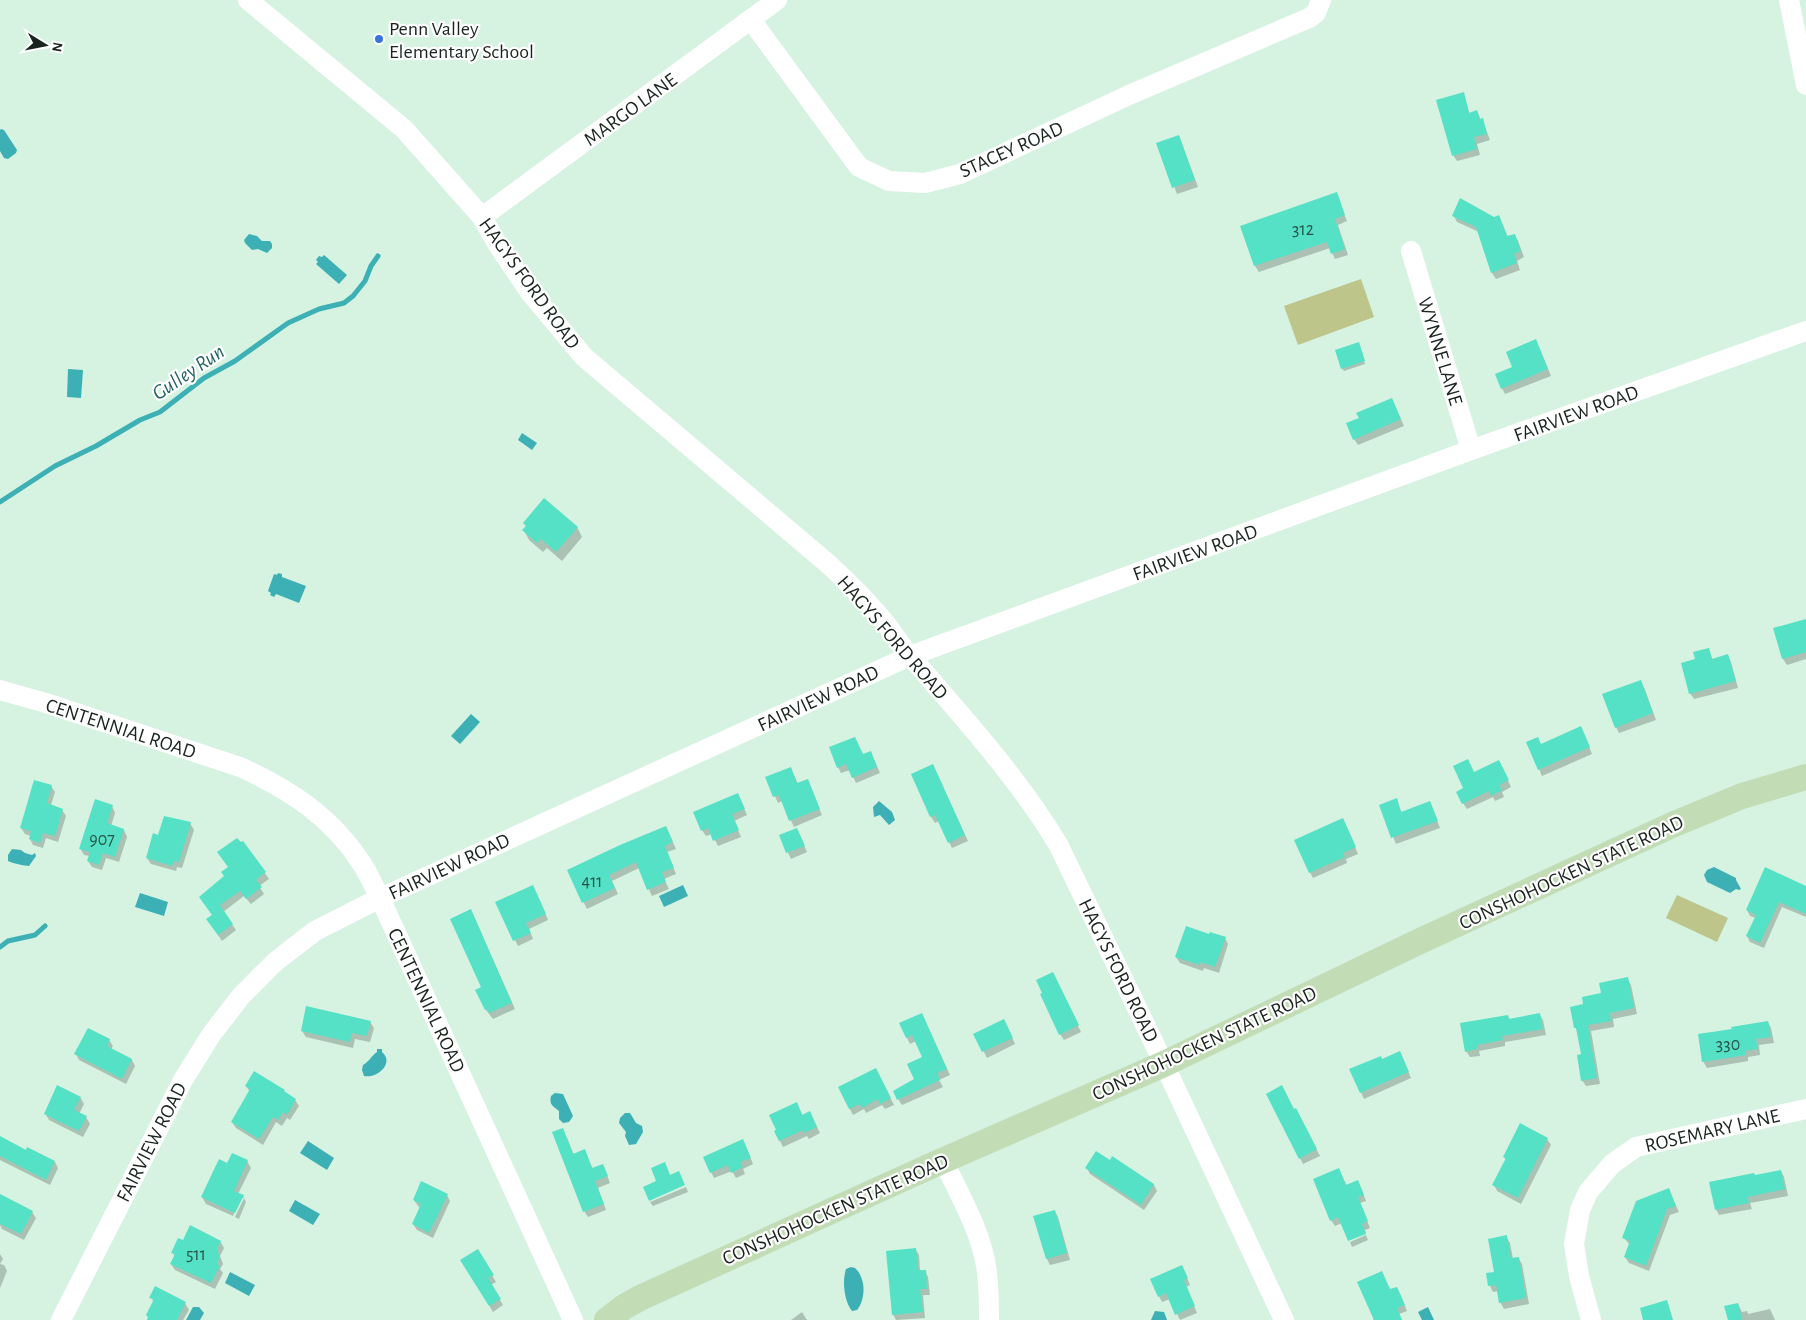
<svg xmlns="http://www.w3.org/2000/svg" width="1806" height="1320" viewBox="0 0 1806 1320" font-family="'Alegreya Sans',sans-serif">
<rect width="100%" height="100%" fill="#d6f2e0"/>
<!-- green -->
<g fill="#bdc58b">
<polygon points="1361,279 1374,317 1298,345 1284,306"/>
<polygon points="1677,895 1728,918 1717,942 1666,918"/>
</g>
<!-- water -->
<g fill="#3cb0b4">
<polygon points="1,129 4,130 17,150 16,153 8,159 4,158 0,151 0,130"/>
<polygon points="249,234 257,236 262,241 270,241 272,244 272,248 267,253 258,249 252,250 245,243 244,240"/>
<polygon points="324,255 347,275 339,284 316,264 318,262 316,260 319,256 322,257"/>
<polygon points="68,369 83,370 81,398 67,397"/>
<polygon points="522,433 537,443 532,450 518,440"/>
<polygon points="278,573 282,574 282,577 306,586 299,603 276,594 274,597 270,595 271,593 268,591 274,574 277,575"/>
<polygon points="471,714 480,722 460,744 451,736"/>
<polygon points="879,801 892,812 895,820 889,825 880,815 874,817 873,807"/>
<path d="M 12,849 L 21,850 L 25,853 L 32,855 L 35,853 L 36,856 L 29,866 C 25,866 12,863 8,861 L 8,855 Z"/>
<polygon points="1714,867 1736,878 1736,880 1741,889 1739,890 1736,889 1730,893 1707,882 1704,875 1707,870"/>
<polygon points="683,885 688,896 664,907 659,896"/>
<polygon points="140,893 168,902 164,916 135,907"/>
<path d="M 377,1049 L 382,1049 L 382,1052 C 395,1063 377,1079 364,1076 L 362,1070 L 363,1065 C 370,1061 371,1056 377,1052 Z"/>
<path d="M 555,1093 L 563,1094 L 573,1116 L 569,1122 L 563,1123 L 559,1119 L 559,1111 C 553,1106 549,1105 551,1096 Z"/>
<polygon points="625,1113 630,1113 636,1123 642,1126 643,1132 636,1144 629,1145 625,1136 626,1132 619,1123 620,1118"/>
<polygon points="308,1141 334,1158 327,1170 300,1153"/>
<polygon points="295,1200 320,1214 313,1225 289,1211"/>
<path d="M 851,1267 L 855,1268 C 866,1278 866,1299 857,1310 L 852,1311 C 844,1301 842,1281 846,1269 Z"/>
<polygon points="230,1272 255,1285 249,1296 225,1283"/>
<polygon points="193,1307 199,1307 204,1313 200,1320 186,1320"/>
<polygon points="1428,1307 1434,1320 1422,1320 1418,1312"/>
<polygon points="1155,1311 1164,1312 1167,1320 1151,1320"/>
</g>
<!-- shadow -->
<g fill="#0003">
<polygon points="1463,94 1470,114 1477,112 1481,120 1482,119 1490,140 1477,144 1480,155 1457,161 1453,155"/>
<polygon points="1179,136 1198,187 1177,194 1158,144"/>
<polygon points="1336,194 1347,221 1338,225 1348,255 1335,259 1330,248 1259,272 1255,266"/>
<polygon points="1454,216 1494,218 1499,216 1508,237 1514,235 1518,241 1524,257 1517,261 1520,270 1496,279 1492,273 1479,232 1457,222"/>
<polygon points="1360,346 1365,364 1344,371 1342,368"/>
<polygon points="1539,347 1551,376 1505,394 1502,388 1514,368"/>
<polygon points="1392,400 1404,426 1358,445 1354,439"/>
<polygon points="577,527 582,537 562,561 547,548 543,552 529,540 524,530"/>
<polygon points="1806,620 1806,659 1787,665 1783,659 1775,629"/>
<polygon points="1708,650 1713,660 1728,656 1731,662 1738,688 1694,699 1690,693"/>
<polygon points="1644,687 1656,720 1619,733 1616,727"/>
<polygon points="1584,734 1592,754 1542,776 1539,769 1541,745"/>
<polygon points="863,756 874,759 880,773 856,783 850,770 841,773 838,767"/>
<polygon points="1502,768 1511,787 1502,792 1504,797 1495,801 1493,797 1467,809 1463,803 1465,789 1474,773"/>
<polygon points="936,772 968,841 952,848 939,821 935,823 931,817 912,775"/>
<polygon points="794,775 798,784 809,785 822,815 794,827 782,801 778,803 767,778"/>
<polygon points="51,786 55,792 51,805 62,810 66,816 58,842 46,838 43,848 33,845 30,839 31,836 25,834 21,828"/>
<polygon points="738,795 747,815 734,821 741,837 718,846 712,834 706,836 702,830"/>
<polygon points="1396,800 1402,813 1430,802 1440,828 1396,844 1381,805"/>
<polygon points="112,806 115,813 111,826 124,830 127,837 119,862 106,858 102,870 92,867 88,861 90,856 84,855 80,848"/>
<polygon points="190,823 194,830 182,868 177,867 176,871 151,864 147,858 159,836"/>
<polygon points="1346,826 1358,854 1346,859 1347,863 1313,878 1310,872"/>
<polygon points="666,827 676,849 667,852 676,874 664,879 669,889 652,896 639,868 612,881 618,894 587,909 568,870"/>
<polygon points="797,829 807,852 791,859 780,836"/>
<polygon points="243,842 269,879 259,886 264,894 251,904 244,896 223,912 236,930 222,941 211,925 213,915 225,876 240,844"/>
<polygon points="1806,887 1806,917 1782,907 1764,948 1750,942 1747,936 1756,918 1750,916 1747,910"/>
<polygon points="536,892 548,920 529,929 533,939 518,946 515,940"/>
<polygon points="474,917 515,1009 493,1019 486,1010 477,991 483,988"/>
<polygon points="1210,935 1225,938 1228,944 1219,973 1204,968 1203,971 1180,963 1176,957"/>
<polygon points="1627,978 1631,985 1637,1014 1613,1019 1614,1027 1591,1031 1600,1084 1586,1086 1582,1080 1582,1055 1578,1032 1576,1028 1585,1005"/>
<polygon points="1056,980 1081,1032 1064,1040 1060,1034"/>
<polygon points="1539,1014 1543,1020 1546,1035 1505,1042 1505,1046 1479,1051 1480,1056 1470,1057 1466,1051 1508,1016 1510,1020"/>
<polygon points="925,1021 950,1075 939,1080 943,1087 902,1105 898,1099 916,1080 924,1058 916,1041 910,1044 900,1024"/>
<polygon points="370,1022 374,1028 370,1042 355,1039 353,1048 306,1037 302,1031"/>
<polygon points="1768,1022 1771,1028 1774,1043 1759,1045 1760,1055 1748,1057 1748,1061 1707,1068 1703,1061 1733,1030"/>
<polygon points="1007,1026 1015,1044 987,1058 975,1034"/>
<polygon points="109,1040 113,1046 111,1049 132,1060 135,1066 126,1084 79,1060 76,1054"/>
<polygon points="1403,1059 1411,1078 1364,1099 1351,1070 1382,1060"/>
<polygon points="879,1076 894,1105 885,1109 882,1105 866,1113 864,1109 853,1115 839,1088"/>
<polygon points="246,1086 284,1091 286,1094 295,1100 299,1106 290,1120 287,1118 282,1126 276,1122 263,1145 236,1128 232,1122 250,1092"/>
<polygon points="80,1097 84,1104 79,1114 86,1117 90,1124 83,1137 49,1120 45,1113"/>
<polygon points="800,1110 803,1116 813,1119 820,1133 809,1139 807,1136 783,1147 775,1131"/>
<polygon points="1299,1115 1320,1156 1303,1164 1300,1158"/>
<polygon points="566,1135 574,1155 584,1150 593,1169 606,1172 610,1183 598,1188 606,1210 588,1217 584,1211"/>
<polygon points="1547,1139 1551,1145 1521,1204 1497,1191 1494,1185 1506,1160 1504,1157"/>
<polygon points="0,1146 27,1151 28,1149 55,1162 58,1168 50,1185 0,1160"/>
<polygon points="746,1147 753,1164 743,1169 745,1174 736,1178 732,1171 714,1178 711,1172"/>
<polygon points="1113,1158 1154,1185 1157,1191 1144,1210 1090,1174 1087,1168 1110,1162"/>
<polygon points="247,1161 251,1168 238,1194 243,1196 246,1202 239,1219 235,1217 244,1198 241,1198 233,1216 206,1204 202,1197 228,1165"/>
<polygon points="1339,1170 1347,1186 1361,1188 1366,1201 1360,1203 1370,1228 1365,1230 1366,1233 1348,1240 1342,1223 1335,1226 1331,1220"/>
<polygon points="1781,1171 1784,1177 1788,1196 1750,1203 1752,1209 1719,1215 1716,1209 1755,1176"/>
<polygon points="686,1187 688,1192 653,1206 650,1202"/>
<polygon points="1668,1189 1679,1212 1670,1215 1649,1271 1629,1263 1625,1257 1630,1245 1624,1238"/>
<polygon points="0,1195 32,1212 36,1218 24,1240 2,1229 0,1225"/>
<polygon points="447,1195 450,1201 433,1238 417,1230 413,1224 421,1208 418,1206 414,1200"/>
<polygon points="1054,1211 1058,1217 1070,1260 1050,1265 1047,1259 1035,1217"/>
<polygon points="1366,1235 1368,1240 1352,1247 1350,1242"/>
<polygon points="1506,1237 1510,1243 1513,1259 1518,1258 1522,1264 1529,1304 1504,1309 1500,1302 1498,1291 1493,1292 1490,1286 1488,1274 1495,1273"/>
<polygon points="220,1241 224,1248 220,1256 223,1264 220,1269 223,1273 215,1289 175,1270 171,1264 175,1257 172,1252 183,1242"/>
<polygon points="915,1249 919,1255 920,1271 925,1271 928,1277 930,1295 923,1295 925,1318 896,1320 893,1314"/>
<polygon points="477,1250 496,1282 491,1285 503,1305 493,1312 462,1260"/>
<polygon points="0,1254 3,1259 0,1264 4,1265 7,1271 0,1288"/>
<polygon points="1185,1273 1190,1285 1186,1287 1197,1313 1180,1320 1170,1299 1162,1302 1159,1296"/>
<polygon points="1390,1291 1400,1294 1407,1311 1399,1314 1402,1320 1373,1320"/>
<polygon points="151,1298 185,1303 189,1310 183,1320 148,1320 154,1302"/>
<polygon points="1738,1304 1742,1312 1747,1311 1748,1314 1770,1309 1775,1320 1729,1320"/>
<polygon points="802,1312 807,1320 791,1320"/>
</g>
<g fill="none" stroke-linecap="round" stroke-linejoin="round">
<!-- stream -->
<g stroke="#3cb0b4" stroke-width="5">
<polyline points="0,502 55,466 96,446 140,420 160,412 204,378 235,361 288,323 319,309 344,303 353,296 365,281 371,266 378,256"/>
<polyline points="0,947 8,941 35,935 45,926"/>
</g>
</g>
<!-- building -->
<g fill="#54e1c6">
<polygon points="1464,92 1469,113 1477,110 1480,119 1483,118 1487,134 1474,137 1477,149 1452,156 1436,100"/>
<polygon points="1179,135 1195,180 1172,188 1156,143"/>
<polygon points="1337,192 1345,215 1335,219 1345,249 1331,254 1327,242 1254,266 1240,226"/>
<polygon points="1460,198 1494,217 1499,215 1507,236 1515,234 1521,251 1514,254 1517,263 1491,273 1476,227 1452,216"/>
<polygon points="1536,339 1548,369 1501,389 1495,374 1512,367 1506,352"/>
<polygon points="1359,342 1365,361 1341,369 1335,350"/>
<polygon points="1392,398 1401,419 1353,440 1346,423 1359,418 1356,413"/>
<polygon points="544,498 578,527 556,552 541,539 537,543 522,530 526,526 523,523"/>
<polygon points="1806,619 1806,652 1782,659 1773,628"/>
<polygon points="1709,648 1712,659 1728,654 1736,681 1689,694 1681,663 1695,659 1693,652"/>
<polygon points="1641,680 1653,713 1615,728 1602,694"/>
<polygon points="1581,726 1590,747 1538,770 1526,742 1538,737 1541,744"/>
<polygon points="855,737 863,754 871,751 877,767 852,778 846,764 837,768 829,747"/>
<polygon points="1468,759 1474,772 1499,760 1509,780 1499,785 1502,790 1491,796 1489,791 1462,804 1456,792 1463,788 1453,766"/>
<polygon points="933,764 965,835 948,843 935,815 930,817 911,774"/>
<polygon points="791,767 797,783 808,779 820,809 789,821 779,795 773,797 765,777"/>
<polygon points="34,780 52,785 47,803 63,809 55,836 43,833 40,843 29,839 31,831 20,828"/>
<polygon points="738,793 745,809 732,814 739,830 713,841 708,828 701,831 693,812"/>
<polygon points="1397,798 1401,812 1430,801 1438,821 1391,838 1379,805"/>
<polygon points="95,799 113,805 107,823 124,829 115,857 103,853 99,865 87,861 90,852 79,849"/>
<polygon points="164,816 191,822 179,862 174,861 172,866 146,858 153,833 158,835"/>
<polygon points="1343,818 1356,847 1343,853 1345,857 1309,873 1294,840"/>
<polygon points="666,826 673,842 665,846 674,868 662,872 666,882 647,890 636,862 609,875 615,888 582,903 567,870 620,845"/>
<polygon points="797,828 805,846 786,853 779,835"/>
<polygon points="237,838 241,842 243,841 266,872 256,880 262,887 246,899 240,891 220,905 233,924 218,935 206,919 212,915 199,897 224,876 221,872 228,867 217,852"/>
<polygon points="1765,867 1806,886 1806,914 1779,902 1760,943 1746,936 1756,915 1746,910"/>
<polygon points="533,885 546,914 526,923 531,933 513,941 495,902"/>
<polygon points="471,909 512,1003 489,1013 487,1009 485,1010 475,990 481,987 450,919"/>
<polygon points="1186,926 1209,934 1210,932 1226,937 1215,967 1201,962 1200,965 1175,957"/>
<polygon points="1053,972 1079,1025 1059,1035 1040,994 1042,993 1036,980"/>
<polygon points="1628,977 1634,1008 1610,1013 1611,1021 1588,1025 1597,1078 1581,1081 1577,1055 1581,1054 1576,1028 1574,1028 1570,1007 1583,1004 1582,997 1601,993 1599,983"/>
<polygon points="306,1006 371,1021 367,1036 352,1033 350,1042 301,1031"/>
<polygon points="922,1013 947,1069 937,1073 940,1080 897,1100 893,1091 914,1079 907,1064 922,1057 912,1035 906,1038 899,1023"/>
<polygon points="1540,1013 1543,1029 1502,1036 1503,1040 1477,1045 1477,1049 1465,1052 1460,1023 1508,1015 1509,1019"/>
<polygon points="1004,1019 1013,1038 982,1052 973,1034"/>
<polygon points="1768,1021 1771,1037 1756,1039 1758,1049 1745,1051 1746,1055 1702,1062 1698,1034 1732,1029 1731,1027"/>
<polygon points="88,1028 110,1039 107,1046 132,1059 122,1079 74,1054"/>
<polygon points="1400,1051 1409,1072 1360,1093 1349,1069 1381,1056 1382,1059"/>
<polygon points="876,1068 891,1098 880,1104 878,1099 862,1108 860,1104 849,1109 838,1087"/>
<polygon points="254,1071 285,1090 284,1091 296,1099 287,1115 283,1112 278,1120 273,1117 259,1139 231,1122 250,1089 245,1086"/>
<polygon points="57,1085 81,1097 74,1110 87,1116 79,1131 44,1114"/>
<polygon points="1282,1085 1294,1109 1296,1108 1317,1149 1299,1159 1266,1094"/>
<polygon points="797,1102 802,1115 810,1111 817,1127 804,1133 803,1130 779,1141 774,1131 776,1130 769,1115"/>
<polygon points="1520,1123 1548,1138 1518,1198 1492,1185 1506,1158 1503,1157"/>
<polygon points="563,1128 573,1154 585,1149 592,1168 603,1164 608,1176 595,1181 604,1204 583,1212 552,1132"/>
<polygon points="0,1136 26,1150 27,1147 55,1161 46,1180 0,1156"/>
<polygon points="743,1139 751,1158 740,1162 743,1167 731,1173 728,1165 710,1173 703,1157"/>
<polygon points="1096,1151 1110,1160 1112,1156 1154,1184 1141,1205 1085,1168"/>
<polygon points="232,1153 248,1160 234,1191 244,1195 235,1213 201,1197 219,1159 227,1163"/>
<polygon points="665,1162 670,1175 679,1171 685,1185 649,1201 643,1187 656,1181 651,1168"/>
<polygon points="1339,1168 1346,1185 1358,1180 1364,1195 1358,1197 1368,1221 1362,1224 1366,1234 1348,1241 1338,1217 1330,1221 1313,1179"/>
<polygon points="1781,1170 1785,1189 1748,1197 1749,1203 1715,1210 1709,1182 1754,1173 1755,1175"/>
<polygon points="421,1181 448,1194 429,1233 412,1224 421,1204 413,1200"/>
<polygon points="1669,1188 1676,1206 1667,1209 1646,1266 1624,1257 1630,1241 1622,1238 1636,1201"/>
<polygon points="0,1194 33,1211 21,1234 0,1224"/>
<polygon points="1055,1210 1067,1253 1046,1259 1033,1216"/>
<polygon points="190,1225 221,1241 217,1249 220,1257 217,1264 220,1266 211,1283 170,1264 175,1254 171,1253 178,1238 183,1240"/>
<polygon points="1507,1235 1511,1258 1519,1257 1526,1298 1499,1303 1496,1285 1488,1286 1486,1273 1494,1272 1488,1239"/>
<polygon points="916,1248 918,1270 926,1270 927,1289 920,1289 923,1312 892,1315 886,1251"/>
<polygon points="478,1249 494,1275 488,1278 501,1299 489,1306 460,1260"/>
<polygon points="1182,1265 1188,1278 1184,1280 1195,1306 1175,1315 1166,1293 1158,1297 1150,1279"/>
<polygon points="1382,1271 1390,1289 1397,1287 1405,1305 1397,1308 1402,1320 1374,1320 1357,1282"/>
<polygon points="155,1286 186,1302 177,1320 147,1320 148,1317 146,1315 154,1299 149,1298"/>
<polygon points="1667,1300 1673,1320 1643,1320 1640,1308"/>
<polygon points="1738,1303 1742,1320 1728,1320 1724,1306"/>
</g>
<g fill="none" stroke-linecap="round" stroke-linejoin="round">
<!-- minor -->
<g stroke="#fff" stroke-width="20">
<path d="M 248,0 L 404,129 L 482,217 L 498,245 L 529,291 L 584,357 L 826,562 C 846,580 864,598 882,619 C 892,631 901,646 912,658 C 964,719 1018,777 1059,846 L 1164,1064 L 1284,1320"/>
<polyline points="1789,0 1806,85"/>
<polyline points="751,20 859,167 889,181 925,183 960,174 1129,95 1309,18 1316,13 1321,0"/>
<polyline points="482,217 777,0"/>
<polyline points="1411,251 1471,450"/>
<path d="M 0,690 L 46,703 L 240,767 C 289,789 332,817 362,864 C 369,874 374,887 380,898 L 573,1320"/>
<path d="M 943,1160 C 959,1194 980,1229 986,1266 C 989,1284 989,1302 989,1320"/>
<polyline points="61,1320 183,1080 211,1035 241,996 275,962 315,931 380,898 910,656 1471,450 1806,331"/>
<polyline points="1591,1320 1579,1276 1574,1244 1580,1210 1588,1192 1612,1164 1636,1147 1806,1109"/>
</g>
<!-- major -->
<polyline stroke="#c2ddb6" stroke-width="26" points="607,1320 624,1307 640,1298 935,1164 1164,1064 1418,942 1672,825 1742,796 1806,777"/>
</g>
<!-- markers -->
<circle fill="#3774e2" stroke="#fff" stroke-width="2" cx="379" cy="39" r="5"/>
<g text-anchor="middle" stroke-width="4.5" stroke-linejoin="round" paint-order="stroke">
<!-- number labels -->
<g font-size="18" fill="#285348">
<text x="1303" y="235">312</text>
<text x="102" y="845">907</text>
<text x="592" y="887">411</text>
<text x="1728" y="1050">330</text>
<text x="196" y="1260">511</text>
</g>
<!-- poi labels -->
<g font-size="20" fill="#1a241e" stroke="#fff" text-anchor="start">
<text x="389" y="35">Penn Valley<tspan x="389" dy="23">Elementary School</tspan></text>
</g>
<!-- street labels -->
<g font-size="20" fill="#1a241e" stroke="#fff">
<text transform="translate(630 109) rotate(-36)" y="7">MARGO LANE</text>
<text transform="translate(1011 149) rotate(-24)" y="7">STACEY ROAD</text>
<text transform="translate(530 283) rotate(54)" y="7">HAGYS FORD ROAD</text>
<text transform="translate(1441 351) rotate(73)" y="7">WYNNE LANE</text>
<text transform="translate(1576 413) rotate(-20)" y="7">FAIRVIEW ROAD</text>
<text transform="translate(1195 552) rotate(-20)" y="7">FAIRVIEW ROAD</text>
<text transform="translate(893 637) rotate(49)" y="7">HAGYS FORD ROAD</text>
<text transform="translate(818 698) rotate(-25)" y="7">FAIRVIEW ROAD</text>
<text transform="translate(121 728) rotate(18)" y="7">CENTENNIAL ROAD</text>
<text transform="translate(449 866) rotate(-25)" y="7">FAIRVIEW ROAD</text>
<text transform="translate(1571 872) rotate(-25)" y="7">CONSHOHOCKEN STATE ROAD</text>
<text transform="translate(1119 970) rotate(64)" y="7">HAGYS FORD ROAD</text>
<text transform="translate(427 1000) rotate(65)" y="7">CENTENNIAL ROAD</text>
<text transform="translate(1204 1043) rotate(-25)" y="7">CONSHOHOCKEN STATE ROAD</text>
<text transform="translate(1712 1130) rotate(-13)" y="7">ROSEMARY LANE</text>
<text transform="translate(151 1142) rotate(-63)" y="7">FAIRVIEW ROAD</text>
<text transform="translate(835 1209) rotate(-24)" y="7">CONSHOHOCKEN STATE ROAD</text>
</g>
<!-- water labels -->
<g font-size="21" font-style="italic" fill="#226163" stroke="#fff">
<text transform="translate(188 372) rotate(-34)" y="7">Gulley Run</text>
</g>
</g>
<!-- north arrow -->
<g transform="translate(45 45) rotate(100)" stroke="#ffffff" stroke-width="4" paint-order="stroke">
<path d="M0-4L9 19L0 12L-9 19Z" fill="#1a241e"/>
<text y="-8" font-size="14" font-weight="bold" text-anchor="middle" fill="#1a241e">N</text>
</g>
</svg>
